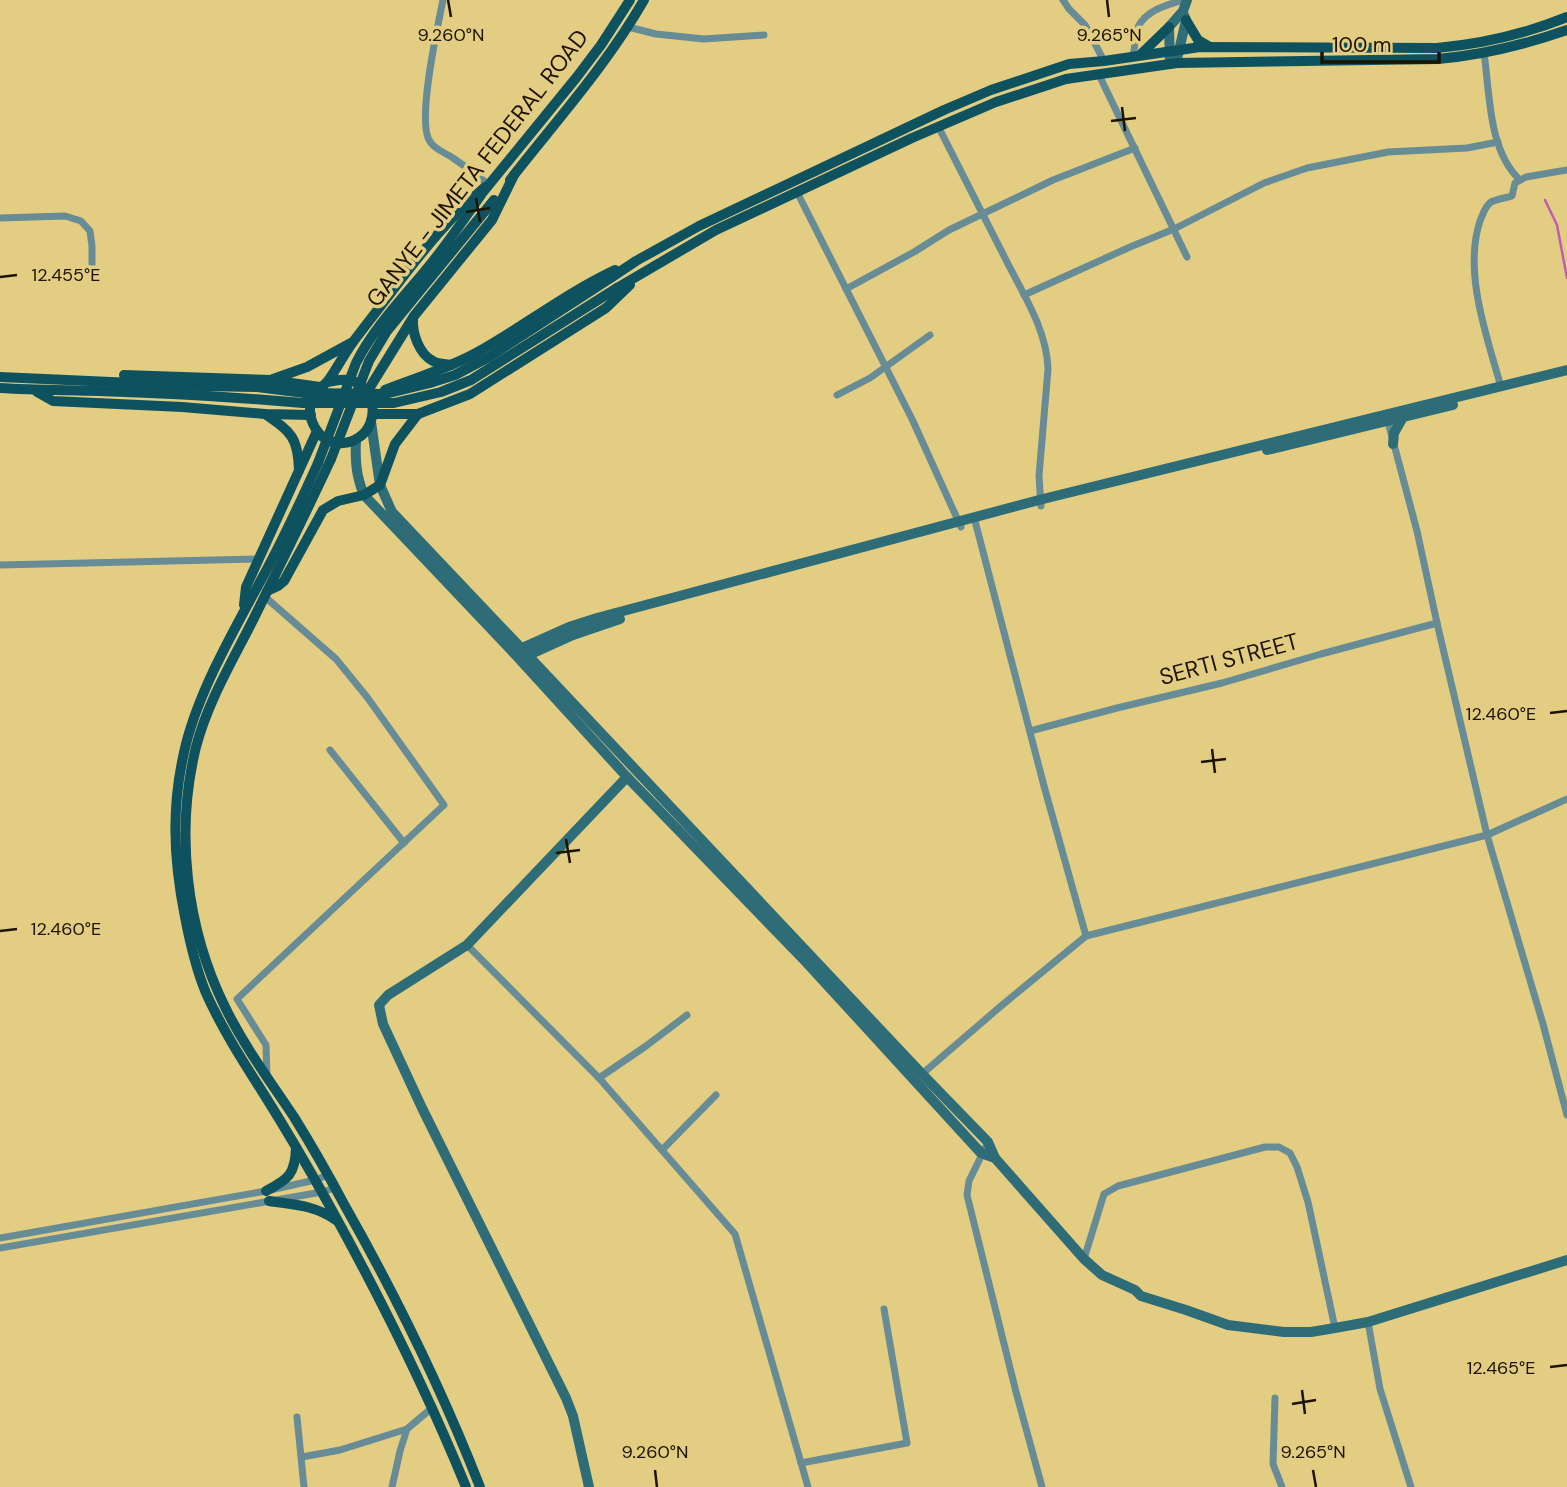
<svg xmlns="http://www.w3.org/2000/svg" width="1567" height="1487" viewBox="0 0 1567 1487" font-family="'DM Sans',sans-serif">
<rect width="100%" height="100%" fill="#e3cd83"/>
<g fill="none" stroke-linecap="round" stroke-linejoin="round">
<!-- stream -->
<polyline stroke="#bf5eb0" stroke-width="2.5" points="1545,200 1557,225 1567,278"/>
<!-- street -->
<g stroke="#678c95" stroke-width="7">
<path d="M 443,0 C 438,25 415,126 431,143 C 436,150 446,153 453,158 C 465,166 477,175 488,184"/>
<polyline points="1063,0 1069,9 1085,25 1104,61"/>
<polyline points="628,27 656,34 704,39 764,35"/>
<path d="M 1484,53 C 1490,94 1488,150 1520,180"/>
<path d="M 1133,56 C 1135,47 1135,35 1138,27 C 1146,10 1167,5 1183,0"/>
<polyline points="1099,75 1187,257"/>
<path d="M 938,126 C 961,171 984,216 1006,260 C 1023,294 1047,330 1048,369 L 1039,476 L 1041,506"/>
<polyline points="797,192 912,419 961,527"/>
<polyline points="0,218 65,216 81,221 90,231 92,246 92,268"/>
<polyline points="846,289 914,252 949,230 1053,180 1135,148"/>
<polyline points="1024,295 1130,247 1174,229 1264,183 1307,168 1388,152 1467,148 1498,142"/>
<path d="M 1501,387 C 1487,337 1463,272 1480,221 C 1483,214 1485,206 1491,202 C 1497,199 1506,198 1512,196 L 1515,183 L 1526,177 L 1567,170"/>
<polyline points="837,395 870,378 930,335"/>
<polyline points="1387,418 1417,531 1437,623 1487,835 1543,1024 1567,1115"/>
<polyline points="0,565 259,559"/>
<polyline points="264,596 336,659 367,697 444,805 237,999 266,1045 267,1076"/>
<polyline points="1030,731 1117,708 1222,683 1321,654 1437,623"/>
<polyline points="330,750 404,843"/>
<polyline points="1086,936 1487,835 1567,799"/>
<polyline points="467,945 599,1078 735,1234 808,1487"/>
<polyline points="922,1074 1001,1006 1086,936 1044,786 974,517"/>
<polyline points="599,1078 646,1046 687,1015"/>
<polyline points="988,1142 969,1181 967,1195 1016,1392 1042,1487"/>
<polyline points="662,1150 716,1095"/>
<polyline points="0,1238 266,1191 315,1180 328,1175"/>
<polyline points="0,1248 322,1192 335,1188"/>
<polyline points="1084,1259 1104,1194 1118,1186 1265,1147 1279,1147 1290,1153 1297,1167 1308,1202 1335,1328"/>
<polyline points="1368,1322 1380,1389 1411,1487"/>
<polyline points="1275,1398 1273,1464 1282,1487"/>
<polyline points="297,1417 304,1487"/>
<polyline points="302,1457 340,1450 407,1429"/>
<polyline points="801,1463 907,1443 884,1309"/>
<polyline points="392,1487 400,1451 407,1429 433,1407"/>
</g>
<!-- secondary -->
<g stroke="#2e6c78" stroke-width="10">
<polyline points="1178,55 1186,20 1184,15"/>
<polyline points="1170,64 1169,27 1183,11 1187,0"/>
<polyline points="371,422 380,485 392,512 521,648 922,1074 988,1142 995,1158 1084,1259 1102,1275 1135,1290 1141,1296 1186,1310 1228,1325 1284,1332 1311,1332 1335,1328 1368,1322 1567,1260"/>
<path d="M 356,440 C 355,460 356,476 364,495 L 513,652 L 627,777 L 807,963 L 981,1153 L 995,1158"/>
<polyline points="1393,444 1394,433 1403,417"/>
<polyline points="1267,450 1453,405"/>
<polyline points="513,652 569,627 597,618 1039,500 1567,370"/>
<polyline points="520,659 573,635 620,619"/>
<polyline points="589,1487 573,1416 566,1398 422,1108 383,1024 379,1005 388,995 467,945 627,777"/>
</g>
<!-- primary -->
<g stroke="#0f525f" stroke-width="10">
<polyline points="1186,20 1198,40 1210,47"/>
<polyline points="1140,55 1169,27"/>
<path d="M 510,180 C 556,121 606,66 644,0"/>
<polyline points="483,192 576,78 601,45 630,0"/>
<path d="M 612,277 L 636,261 L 699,226 L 944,110 L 991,90 L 1069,64 L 1104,61 L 1200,47 L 1437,48 C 1481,44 1525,34 1567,17"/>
<path d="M 617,288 L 716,230 L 912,138 L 996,102 L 1066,79 L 1177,63 L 1438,59 C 1483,55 1524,45 1567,30"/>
<path d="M 413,319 C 412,333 419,354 433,361 C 437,364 446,364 451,365"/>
<polyline points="124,375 270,380 320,387"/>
<polyline points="0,377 200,386 257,387 305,393"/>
<polyline points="273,379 307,367 351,343"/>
<path d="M 327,382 C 334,381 342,379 349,380 C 376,385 381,424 358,438 C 349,444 337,445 327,440 C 315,433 307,416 311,403 C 314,391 324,387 330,378 C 338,366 345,353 353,342 C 368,322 384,302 399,282 C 425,248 452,215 485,187"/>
<path d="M 0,388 C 33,390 65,390 98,391 C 166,393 235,397 303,403"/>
<path d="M 385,390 C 415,378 447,369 476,353 C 523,327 566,293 615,270"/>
<polyline points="37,392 53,401 182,407 265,414 311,415"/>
<polyline points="367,392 414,316 492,220 514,175"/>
<path d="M 265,414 C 291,432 298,437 299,470"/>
<polyline points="373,414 418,414 470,394 606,308 630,285"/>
<path d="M 331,459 C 306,513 280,565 254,618 C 233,660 208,701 196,747 C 175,832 186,928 225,1007 C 244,1046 270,1081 294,1117 C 312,1146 329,1176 345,1206 C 396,1296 442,1390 480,1487"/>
<path d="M 318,463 C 300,503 282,542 261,580 C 234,630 200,689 186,744 C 171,804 173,857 185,917 C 190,943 196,969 206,993 C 222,1029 244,1063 265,1096 C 287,1131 308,1167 328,1203 C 379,1295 426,1389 466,1487"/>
<polyline points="267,591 278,586 284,581 323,510 338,501 364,495 380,485 395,444 418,414"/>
<polyline points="244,605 246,587 317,431"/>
<path d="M 266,1191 C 289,1179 295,1174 296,1148"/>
<path d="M 269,1201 C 295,1205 314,1205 336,1220"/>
</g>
<!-- primary-bridge -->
<g stroke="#0f525f" stroke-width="10">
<polyline points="305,393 385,394 430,383 455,375 489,357 612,277"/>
<polyline points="303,403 394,403 441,392 471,380 617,288"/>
<polyline points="331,459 369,361 387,331 494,200"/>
<path d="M 318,463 L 356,363 C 373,329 401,300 425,271 C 445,247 463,221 481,195"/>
</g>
</g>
<!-- ticks -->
<path fill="none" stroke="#1d1400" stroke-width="2.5" d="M 448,0 L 451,17M 1107,0 L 1109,17M 1122,107 L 1125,131M 1111,121 L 1136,118M 476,198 L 480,222M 466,212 L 490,208M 0,277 L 17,275M 1550,713 L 1567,711M 1212,749 L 1215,773M 1201,762 L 1226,759M 566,839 L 570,863M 556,853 L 580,850M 0,931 L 17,929M 1550,1367 L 1567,1365M 1302,1390 L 1305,1414M 1292,1404 L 1316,1400M 655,1470 L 657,1487M 1313,1470 L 1316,1487"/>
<g text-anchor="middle" stroke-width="7" stroke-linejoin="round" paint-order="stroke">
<!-- street labels -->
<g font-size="23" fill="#1d1400" stroke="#e3cd83">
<text transform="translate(477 168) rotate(-52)" y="8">GANYE - JIMETA FEDERAL ROAD</text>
<text transform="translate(1229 659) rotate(-15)" y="8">SERTI STREET</text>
</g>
</g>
<g font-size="18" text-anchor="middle" fill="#1d1400" stroke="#e3cd83" stroke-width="7" stroke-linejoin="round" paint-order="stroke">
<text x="451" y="41">9.260°N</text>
<text x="1109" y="41">9.265°N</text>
<text x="66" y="281">12.455°E</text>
<text x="1501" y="720">12.460°E</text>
<text x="66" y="935">12.460°E</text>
<text x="1501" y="1374">12.465°E</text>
<text x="655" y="1458">9.260°N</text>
<text x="1313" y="1458">9.265°N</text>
</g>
<!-- scale -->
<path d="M1322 52v10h117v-10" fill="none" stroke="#1d1400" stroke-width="3.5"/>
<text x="1332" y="52" font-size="21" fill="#1d1400" stroke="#e3cd83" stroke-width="5" paint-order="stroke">100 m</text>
</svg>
